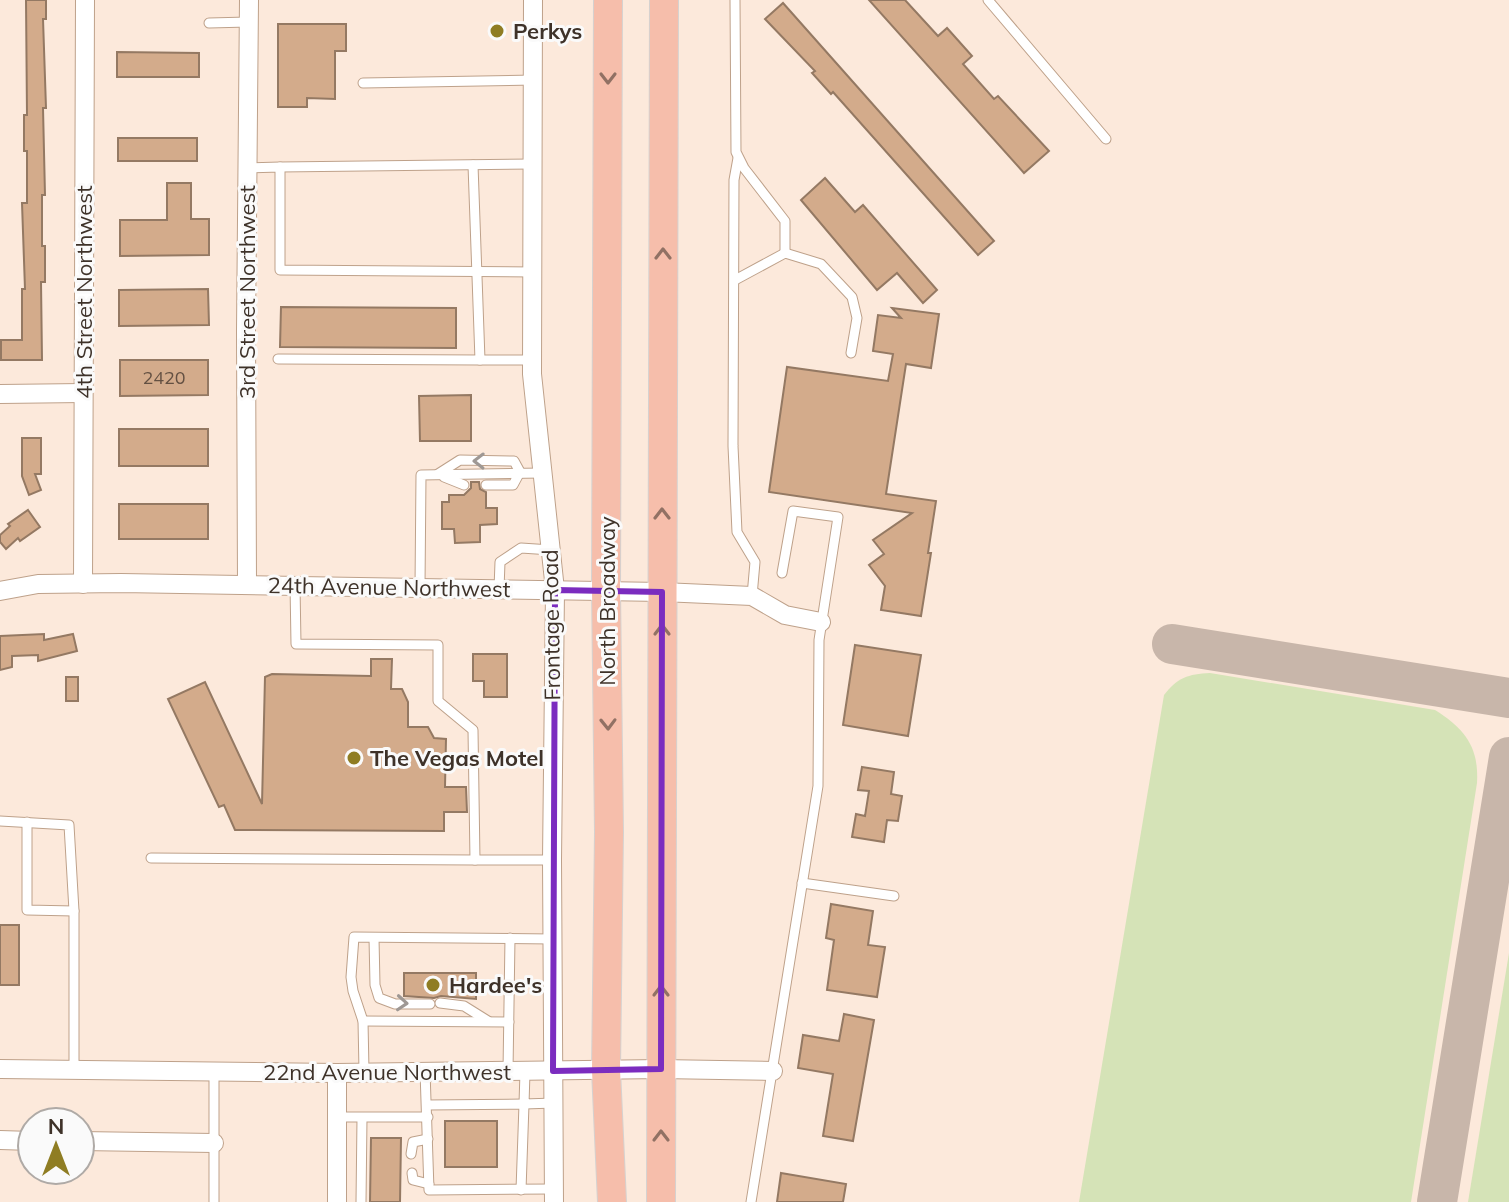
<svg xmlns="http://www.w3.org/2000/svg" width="1509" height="1202" viewBox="0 0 1509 1202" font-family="Mulish,sans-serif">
<rect width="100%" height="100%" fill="#fce9db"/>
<!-- green -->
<g fill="#d5e3b7">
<path d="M 1210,673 L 1435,710 C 1465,729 1479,747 1477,783 L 1411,1202 L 1079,1202 L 1164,695 C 1177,678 1188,674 1210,673 Z"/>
<polygon points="1509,953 1509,1202 1468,1202"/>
</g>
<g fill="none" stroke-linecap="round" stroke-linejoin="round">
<!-- taxiway -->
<g stroke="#c8b6aa" stroke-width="40">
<polyline points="1172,644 1509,698"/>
<polyline points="1437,1202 1509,757"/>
</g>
</g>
<!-- building -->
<g fill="#d3ab8b" stroke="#947963" stroke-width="2">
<polygon points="26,0 46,0 46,19 43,19 46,108 43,108 45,195 42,195 42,246 45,246 45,282 41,282 42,360 1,360 1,340 22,340 22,289 25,289 22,203 27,203 27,151 24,151 24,115 27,115"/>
<polygon points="869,0 905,0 938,36 947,28 972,56 963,64 994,99 998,96 1049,151 1024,173"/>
<polygon points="783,3 994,241 978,255 833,92 831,94 812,73 815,71 765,19"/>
<polygon points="278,24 346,24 346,51 335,51 335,99 307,98 307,107 278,107"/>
<polygon points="117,52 199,53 199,77 117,77"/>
<rect x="118" y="138" width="79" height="23"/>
<polygon points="825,178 855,212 863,205 937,290 923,303 897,273 877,290 801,200"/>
<polygon points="167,183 191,183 191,219 209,219 209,255 120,256 120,220 167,220"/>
<polygon points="208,289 209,325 119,326 119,290"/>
<polygon points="281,307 456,308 456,348 280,347"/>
<polygon points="892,308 939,314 931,368 906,364 886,494 936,501 928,553 931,553 921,616 881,610 885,586 869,565 884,554 873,540 912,513 769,492 787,367 888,381 893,354 873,351 878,315 901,318"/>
<polygon points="120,360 208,360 208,395 120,396"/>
<polygon points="471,395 471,441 420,441 419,396"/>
<rect x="119" y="429" width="89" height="37"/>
<polygon points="22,438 41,438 41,474 35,474 41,490 29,495 22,476"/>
<polygon points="471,482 479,482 480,489 486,492 486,508 497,508 497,524 480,525 480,542 455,543 454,529 442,529 442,502 449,502 449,495 464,495 471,488"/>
<rect x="119" y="504" width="89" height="35"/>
<polygon points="28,510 40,527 20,541 18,538 6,549 0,542 0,535 10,526 8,524"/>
<polygon points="44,634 44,640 73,634 77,651 38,661 38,655 12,656 12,667 0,670 0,636"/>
<polygon points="855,645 921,655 908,736 843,725"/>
<polygon points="473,654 507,654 507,697 484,697 484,681 473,681"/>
<polygon points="371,659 392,659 391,689 402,689 408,702 408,727 428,727 434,738 446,739 445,787 466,787 467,812 444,812 444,831 235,830 224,805 219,807 168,699 205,682 262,804 265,677 272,674 371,676"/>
<rect x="66" y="677" width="12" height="24"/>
<polygon points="862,767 894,772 891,794 902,796 898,821 887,820 884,842 852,837 856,814 865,816 869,791 858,790"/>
<polygon points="831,904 873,911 868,945 885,947 877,997 827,990 834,940 826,938"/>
<rect x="0" y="925" width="19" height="60"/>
<polygon points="404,973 476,973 476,999 441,996 434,998 404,996"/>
<polygon points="844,1014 874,1020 853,1141 823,1136 833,1074 798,1068 803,1035 839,1041"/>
<rect x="445" y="1121" width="52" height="46"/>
<polygon points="371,1138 401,1138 400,1202 370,1202"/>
<polygon points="781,1173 846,1184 843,1202 777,1202"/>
</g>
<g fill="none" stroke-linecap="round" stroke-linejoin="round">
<!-- service casing -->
<g stroke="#bea18a" stroke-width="11">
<g id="service">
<polyline points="735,0 736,152 744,168 785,221 785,253"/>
<polyline points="988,0 1106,139"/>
<polyline points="209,23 248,22"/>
<polyline points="363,83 534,80"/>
<polyline points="738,158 734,180 733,446 737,532 755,562 752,596"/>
<polyline points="280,167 533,164"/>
<polyline points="247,168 280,167 280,270 534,272"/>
<polyline points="735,280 785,253 821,264 852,297 857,318 851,353"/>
<polyline points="278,359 480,360 473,165"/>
<polyline points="480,360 532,360"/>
<polyline points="438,474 460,460 514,461 520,472"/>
<polyline points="444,477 464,485"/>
<polyline points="486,485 513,485 520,472"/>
<polyline points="295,585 296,644 438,645 438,701 473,730 475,860 552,860"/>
<polyline points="420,587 421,475 543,473"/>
<polyline points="499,589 500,562 521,548 551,550"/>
<polyline points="0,821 69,825 74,911 74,1069"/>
<polyline points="27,822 27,910 74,911"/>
<polyline points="151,858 475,860"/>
<polyline points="802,883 894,896"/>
<polyline points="374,938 375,985 379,998 395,1004 430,1004"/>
<polyline points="440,1003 464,1006 488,1021"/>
<polyline points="363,1021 509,1022"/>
<polyline points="364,1071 363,1021 353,991 351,977 354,937 553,939"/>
<polyline points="425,1071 429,1190 554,1189"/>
<polyline points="508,1071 510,938"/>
<polyline points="525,1072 524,1104 554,1103"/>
<polyline points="427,1105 524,1104 521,1190"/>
<polyline points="338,1117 428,1117"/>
<polyline points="411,1154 413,1142 428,1139"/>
<polyline points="412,1173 413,1180 429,1184"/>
<polyline points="214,1202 214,1071"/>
<polyline points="361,1202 362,1118"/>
<polyline points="751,1202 818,786 819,640 838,517 793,511 782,573"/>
</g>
</g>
<!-- minor casing -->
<g stroke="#bea18a" stroke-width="20">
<g id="minor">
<polyline points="533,0 532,374 555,590 552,860 554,1202"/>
<polyline points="0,394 83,393"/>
<polyline points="83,584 85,0"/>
<polyline points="247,584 246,331 249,0"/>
<polyline points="0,591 38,584 121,583 662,592 752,596 785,615 821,622"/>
<polyline points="0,1069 337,1073 661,1069 773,1071"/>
<polyline points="0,1140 32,1141"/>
<polyline points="80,1141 214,1143"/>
<polyline points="337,1202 337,1073"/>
</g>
</g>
<!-- primary casing -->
<g stroke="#d5d2d0" stroke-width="30">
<g id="primary">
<polyline points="608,0 606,590 609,832 606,1070 612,1202"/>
<polyline points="661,1202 664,0"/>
</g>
</g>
<!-- service -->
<use href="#service" stroke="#fff" stroke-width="9"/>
<!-- minor -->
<use href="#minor" stroke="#fff" stroke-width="18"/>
<!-- primary -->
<use href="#primary" stroke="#f6beab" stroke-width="28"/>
</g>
<!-- one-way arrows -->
<defs><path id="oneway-chevron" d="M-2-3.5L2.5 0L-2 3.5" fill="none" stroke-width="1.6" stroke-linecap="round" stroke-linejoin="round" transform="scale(2)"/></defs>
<g stroke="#917164">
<use href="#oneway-chevron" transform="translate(608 78) rotate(90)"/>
<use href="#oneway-chevron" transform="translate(663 254) rotate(-90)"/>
<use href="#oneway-chevron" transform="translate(662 514) rotate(-90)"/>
<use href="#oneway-chevron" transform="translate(662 630) rotate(-90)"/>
<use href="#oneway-chevron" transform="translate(608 724) rotate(89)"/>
<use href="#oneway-chevron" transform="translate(661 991) rotate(-90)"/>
<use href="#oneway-chevron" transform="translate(661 1136) rotate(-90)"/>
</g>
<g stroke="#9e9894">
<use href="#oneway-chevron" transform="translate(479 461) rotate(-179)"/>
<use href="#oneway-chevron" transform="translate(402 1003) rotate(4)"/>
</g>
<!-- marked area -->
<path fill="none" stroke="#7b2cbf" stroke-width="6" stroke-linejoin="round" d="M 555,590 L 662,592 L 661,1069 L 553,1071 Z"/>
<!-- markers -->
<g fill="#8f7d23" stroke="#fafafa" stroke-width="3">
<circle cx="497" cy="31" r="8"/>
<circle cx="354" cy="758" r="8"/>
<circle cx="433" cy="985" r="8"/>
</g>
<g text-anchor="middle" stroke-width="6" stroke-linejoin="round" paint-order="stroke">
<!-- number labels -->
<g font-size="18" fill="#635042">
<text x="164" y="384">2420</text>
</g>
<!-- poi labels -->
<g font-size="22" font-weight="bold" fill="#3e3229" stroke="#fafafa" text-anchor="start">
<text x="513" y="39">Perkys</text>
<text x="370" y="766">The Vegas Motel</text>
<text x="449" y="993">Hardee's</text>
</g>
<!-- street labels -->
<g font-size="22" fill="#3e3229" stroke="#fafafa">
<text transform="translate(84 292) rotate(-90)" y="8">4th Street Northwest</text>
<text transform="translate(247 292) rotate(-90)" y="8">3rd Street Northwest</text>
<text transform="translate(389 587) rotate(1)" y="8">24th Avenue Northwest</text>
<text transform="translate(607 601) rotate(-90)" y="8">North Broadway</text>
<text transform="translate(551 625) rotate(-91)" y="8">Frontage Road</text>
<text x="387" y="1080">22nd Avenue Northwest</text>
</g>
</g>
<!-- north arrow -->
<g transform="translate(56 1146)"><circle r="38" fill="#fafafa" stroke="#afaaa6" stroke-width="2"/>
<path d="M0-6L14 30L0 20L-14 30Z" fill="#8f7d23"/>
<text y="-12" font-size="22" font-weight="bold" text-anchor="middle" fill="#3e3229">N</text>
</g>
</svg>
